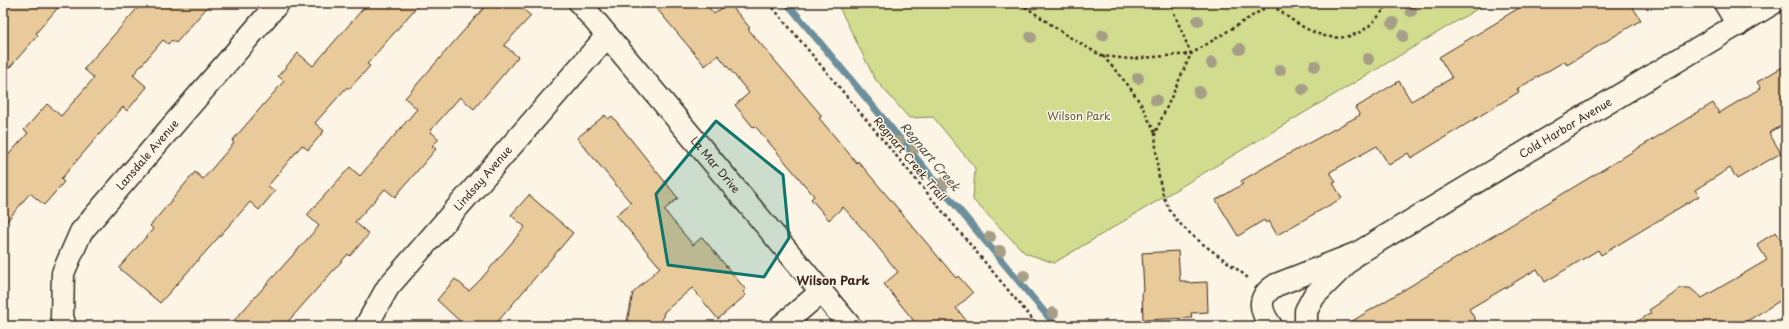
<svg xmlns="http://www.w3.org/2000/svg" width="1789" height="329" viewBox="0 0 1789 329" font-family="'Playpen Sans',sans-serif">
<rect width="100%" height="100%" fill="#fcf5e5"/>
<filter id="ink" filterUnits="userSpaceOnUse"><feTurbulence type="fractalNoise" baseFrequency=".025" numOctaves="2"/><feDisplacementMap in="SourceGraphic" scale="8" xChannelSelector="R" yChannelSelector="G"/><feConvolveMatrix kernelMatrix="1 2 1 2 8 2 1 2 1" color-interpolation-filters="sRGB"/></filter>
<g filter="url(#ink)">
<!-- green -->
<polygon fill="#d1dc8f" stroke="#868356" points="839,3 1487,3 1054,263 1025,253 973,200 975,168 933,117 909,118 875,79 839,7 842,7"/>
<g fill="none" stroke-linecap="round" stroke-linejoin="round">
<!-- stream -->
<polyline stroke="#6d8f9c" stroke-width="7" points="787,3 1056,326"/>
</g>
<!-- building -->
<g fill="#e8ca9b" stroke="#3b2a1e">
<polygon points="12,3 62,3 36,33 38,35 3,75 3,14"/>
<polygon points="142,3 211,3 176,43 172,40 168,44 163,40 133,75 147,87 127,111 123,107 61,179 64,182 44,205 30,193 3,226 3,161 28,133 24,130 47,104 61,116 94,78 84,69"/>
<polygon points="368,3 420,3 367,64 370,66 349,89 347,87 315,123 324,131 308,150 302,145 268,186 275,191 259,210 250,202 160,303 119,268 153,229 150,226 195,172 203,179 234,143 232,141 284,81 278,76 298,53 313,66"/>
<polygon points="488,3 516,3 531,16 504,45 518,57 474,109 460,97 430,131 439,139 432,146 436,149 395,197 385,189 355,222 369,234 350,256 348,254 284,326 229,326 319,226 307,215 350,167 360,176 417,109 405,98"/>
<polygon points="652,3 705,3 714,14 729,3 750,28 748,29 822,116 819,118 857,163 858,161 956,278 958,276 973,293 956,308 971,326 918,326 884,284 898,272 868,235 843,207 829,220 811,199 814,196 755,126 753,127 735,105 749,93 718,55 705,66"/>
<polygon points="1527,3 1630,3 1641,20 1567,65 1565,61 1517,89 1519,92 1411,158 1408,153 1389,165 1377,146 1330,172 1336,182 1333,183 1342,198 1277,235 1269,221 1266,223 1264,220 1238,236 1216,200 1243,184 1241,181 1265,167 1360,115 1355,108 1399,81 1411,101 1452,78 1439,57 1504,18 1504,17"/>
<polygon points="1786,65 1786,123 1769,133 1781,153 1737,179 1730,168 1695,190 1699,196 1601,255 1598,250 1545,282 1537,269 1469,309 1479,326 1344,326 1713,103 1719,113 1761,88 1757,82"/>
<polygon points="605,115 608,119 612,116 678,198 664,210 693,245 702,237 746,290 743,292 746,295 718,319 692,288 664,312 661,326 626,326 633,293 660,267 616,215 631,203 577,138"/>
<polygon points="529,195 573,233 494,326 465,326 437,300 455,279 469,291 481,279 525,227 511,215"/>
<polygon points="1776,232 1786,248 1786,297 1739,326 1630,326 1651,313 1649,310 1672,295 1680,288 1690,288 1702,298 1767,260 1757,244"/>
<polygon points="1178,251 1180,281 1186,281 1186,283 1207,282 1208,312 1191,313 1192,318 1143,320 1142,291 1144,291 1142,253"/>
</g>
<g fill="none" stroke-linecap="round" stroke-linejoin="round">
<!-- minor casing -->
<g stroke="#3b2a1e" stroke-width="25">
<g id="minor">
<path id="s1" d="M 580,3 L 850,326"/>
<polyline points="1725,3 1738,25"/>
<path id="s2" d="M 65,326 L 62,317 L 63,273 L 81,232 L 278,3"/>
<path id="s3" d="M 366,326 L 388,287 L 607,36"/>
<polyline points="781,326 822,291"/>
<path id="s4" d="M 1271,326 C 1259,309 1257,297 1276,285 L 1358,253 L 1773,3"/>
<polyline points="1306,326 1306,311 1314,296 1351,259"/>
</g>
</g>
<!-- path -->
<g stroke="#3b2a1e" stroke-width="2.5" stroke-dasharray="3 3" stroke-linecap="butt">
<polyline points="769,3 1038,326"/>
<polyline points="1020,3 1066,35 1102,56 1130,59 1191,54 1273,3"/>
<polyline points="1379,3 1385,9"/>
<path d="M 1272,5 C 1300,27 1335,53 1369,26 C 1377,19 1383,10 1390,3"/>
<polyline points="1103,56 1128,85 1141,104 1155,133 1191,54 1170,3"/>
<path d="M 1155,133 C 1157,159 1157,193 1173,215 C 1189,238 1226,259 1248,278"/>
</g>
<!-- minor -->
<use href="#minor" stroke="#fcf5e5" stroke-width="22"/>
</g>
<!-- trees -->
<g fill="#a69e87">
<circle cx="1411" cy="11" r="6"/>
<circle cx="1198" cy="21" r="6"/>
<circle cx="1393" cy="23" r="6"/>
<circle cx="1103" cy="35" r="6"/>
<circle cx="1403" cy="36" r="6"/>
<circle cx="1031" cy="37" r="6"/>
<circle cx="1240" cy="49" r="6"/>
<circle cx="1368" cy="59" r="6"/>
<circle cx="1212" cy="63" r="6"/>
<circle cx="1315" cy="66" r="6"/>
<circle cx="1280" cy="70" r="6"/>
<circle cx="1138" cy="78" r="6"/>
<circle cx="1303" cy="89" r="6"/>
<circle cx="1199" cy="92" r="6"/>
<circle cx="1156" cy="100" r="6"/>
<circle cx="898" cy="142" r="6"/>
<circle cx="915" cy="148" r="6"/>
<circle cx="944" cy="183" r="6"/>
<circle cx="990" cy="237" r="6"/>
<circle cx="1000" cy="251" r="6"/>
<circle cx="1024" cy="276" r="6"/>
<circle cx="1053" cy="313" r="6"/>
</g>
</g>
<!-- marked area -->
<path fill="#0f766e" fill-opacity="0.2" stroke="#0f766e" stroke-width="3" stroke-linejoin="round" d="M 716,121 L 783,175 L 789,238 L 764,277 L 668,265 L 656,194 Z"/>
<g text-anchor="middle" stroke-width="3" stroke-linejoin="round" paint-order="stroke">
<!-- park labels -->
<g font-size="11" fill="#60563a" stroke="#fcf5e5">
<text x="1079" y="120">Wilson Park</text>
</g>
<!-- street labels -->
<g font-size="11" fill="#3b2a1e" stroke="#fcf5e5">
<text dy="4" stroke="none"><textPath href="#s4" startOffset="379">Cold Harbor Avenue</textPath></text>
<text dy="4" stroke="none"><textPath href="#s2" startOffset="200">Lansdale Avenue</textPath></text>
<text transform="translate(910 159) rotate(50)" y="4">Regnart Creek Trail</text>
<text dy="4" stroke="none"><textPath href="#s1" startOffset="211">La Mar Drive</textPath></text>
<text dy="4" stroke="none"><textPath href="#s3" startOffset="189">Lindsay Avenue</textPath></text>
</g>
<!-- water labels -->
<g font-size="12" font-style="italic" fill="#505452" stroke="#fcf5e5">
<text transform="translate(930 157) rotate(50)" y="4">Regnart Creek</text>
</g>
<!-- neighbourhood labels -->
<g font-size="12" font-weight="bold" fill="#3b2a1e" stroke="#fcf5e5">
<text x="833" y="285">Wilson Park</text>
</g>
</g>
<!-- margin -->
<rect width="1789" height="329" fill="none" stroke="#fcf5e5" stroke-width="16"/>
<rect x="8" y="8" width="1773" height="313" fill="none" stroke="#3b2a1e" stroke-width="1.5" filter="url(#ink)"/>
</svg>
